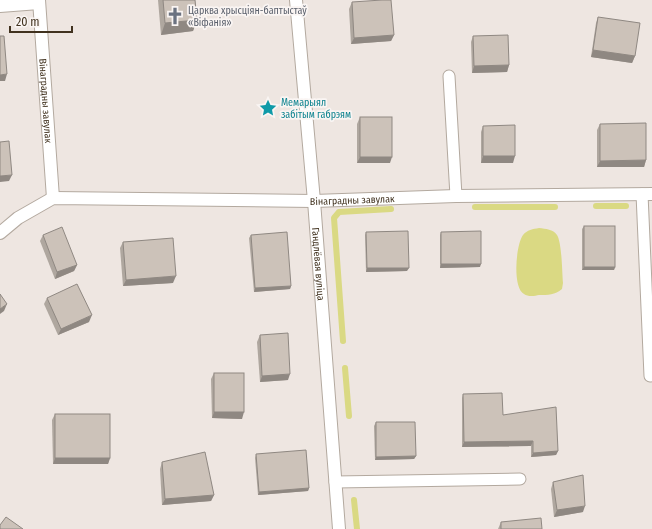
<svg xmlns="http://www.w3.org/2000/svg" width="652" height="529" viewBox="0 0 652 529" font-family="'Fira Sans Condensed',sans-serif">
<rect width="100%" height="100%" fill="#eee6e1"/>
<!-- water -->
<path fill="#dad983" d="M 539,228 C 546,229 553,229 557,235 C 562,243 562,272 563,283 L 562,289 C 555,295 548,295 539,295 C 535,296 528,297 524,294 C 512,288 516,244 523,235 C 527,230 533,229 539,228 Z"/>
<g fill="none" stroke-linecap="round" stroke-linejoin="round">
<!-- stream -->
<g stroke="#dad983" stroke-width="6">
<polyline points="596,206 626,206"/>
<polyline points="475,207 555,207"/>
<polyline points="343,341 334,218 339,212 391,209"/>
<polyline points="345,368 349,416"/>
<polyline points="354,500 357,529"/>
</g>
<!-- service casing -->
<g stroke="#b3a99f" stroke-width="13">
<g id="service">
<polyline points="449,76 456,196"/>
<polyline points="642,194 650,376"/>
<polyline points="335,482 520,479"/>
</g>
</g>
<!-- minor casing -->
<g stroke="#b3a99f" stroke-width="14">
<g id="minor">
<path id="s1" d="M 39,0 L 53,198"/>
<path id="s2" d="M 296,0 L 314,201 L 339,529"/>
<polyline points="0,6 39,3"/>
<path id="s3" d="M 0,233 L 18,218 L 53,198 L 314,201 L 456,196 L 652,194"/>
</g>
</g>
<!-- service -->
<use href="#service" stroke="#fff" stroke-width="11"/>
<!-- minor -->
<use href="#minor" stroke="#fff" stroke-width="12"/>
</g>
<!-- wall -->
<g fill="#afa79f">
<polygon points="158,0 195,0 197,20 193,31 161,35"/>
<polygon points="352,2 394,35 391,41 351,44 349,9"/>
<polygon points="598,17 635,56 632,63 591,57 596,23"/>
<polygon points="473,36 509,65 507,72 472,73 471,42"/>
<polygon points="360,117 390,163 357,163 357,124"/>
<polygon points="600,124 646,160 644,167 597,167 597,130"/>
<polygon points="483,126 513,163 481,163 481,132"/>
<polygon points="584,226 615,267 614,270 582,270 582,229"/>
<polygon points="366,232 407,271 366,272 365,235"/>
<polygon points="441,232 480,267 440,268 440,235"/>
<polygon points="43,235 77,265 74,271 55,279 40,241"/>
<polygon points="251,235 291,286 290,289 254,292 249,238"/>
<polygon points="123,242 173,283 123,286 120,248"/>
<polygon points="47,298 89,322 58,335 44,304"/>
<polygon points="260,335 288,380 260,382 257,342"/>
<polygon points="214,373 242,419 212,418 211,379"/>
<polygon points="463,394 503,415 558,451 556,455 531,457 531,446 462,447 462,398"/>
<polygon points="55,414 110,458 108,464 53,464 52,420"/>
<polygon points="376,422 416,456 414,459 375,460 374,426"/>
<polygon points="256,454 309,488 308,491 258,495 255,458"/>
<polygon points="162,462 214,495 211,501 162,505 160,469"/>
<polygon points="553,482 583,512 554,517 551,489"/>
<polygon points="501,522 542,529 498,529"/>
</g>
<!-- shaded-wall -->
<g fill="#8f8882">
<polygon points="197,20 193,31 161,35 165,23"/>
<polygon points="394,35 391,41 351,44 354,38"/>
<polygon points="593,50 635,56 632,63 591,57"/>
<polygon points="509,65 507,72 472,73 474,66"/>
<polygon points="7,74 5,81 0,81 0,75"/>
<polygon points="483,156 515,156 513,163 481,163"/>
<polygon points="360,157 392,157 390,163 357,163"/>
<polygon points="646,160 644,167 597,167 600,161"/>
<polygon points="12,175 9,181 0,182 0,176"/>
<polygon points="441,264 481,264 480,267 440,268"/>
<polygon points="77,265 74,271 55,279 57,272"/>
<polygon points="584,267 615,267 614,270 582,270"/>
<polygon points="367,268 409,268 407,271 366,272"/>
<polygon points="176,276 173,283 123,286 126,280"/>
<polygon points="291,286 290,289 254,292 255,288"/>
<polygon points="7,304 4,311 0,314 0,309"/>
<polygon points="92,315 89,322 58,335 61,329"/>
<polygon points="290,374 288,380 260,382 262,376"/>
<polygon points="214,412 244,412 242,419 212,418"/>
<polygon points="533,441 531,446 462,447 464,442"/>
<polygon points="558,451 556,455 531,457 533,453"/>
<polygon points="416,456 414,459 375,460 376,457"/>
<polygon points="55,458 110,458 108,464 53,464"/>
<polygon points="309,488 308,491 258,495 259,492"/>
<polygon points="214,495 211,501 162,505 165,499"/>
<polygon points="585,506 583,512 554,517 557,510"/>
</g>
<!-- building -->
<g fill="#ccc2b9" stroke="#8f8882">
<polygon points="163,0 195,0 197,20 165,23"/>
<polygon points="382,0 391,0 394,35 354,38 352,2"/>
<polygon points="598,17 640,23 635,56 593,50"/>
<polygon points="508,35 509,65 474,66 473,36"/>
<polygon points="0,36 4,36 7,74 0,75"/>
<rect x="360" y="117" width="32" height="40"/>
<polygon points="646,123 646,160 600,161 600,124"/>
<polygon points="515,125 515,156 483,156 483,126"/>
<polygon points="9,141 12,175 0,176 0,142"/>
<rect x="584" y="226" width="31" height="41"/>
<polygon points="62,227 77,265 57,272 43,235"/>
<polygon points="408,231 409,268 367,268 366,232"/>
<polygon points="481,231 481,264 441,264 441,232"/>
<polygon points="287,232 291,286 255,288 251,235"/>
<polygon points="173,238 176,276 126,280 123,242"/>
<polygon points="77,284 92,315 61,329 47,298"/>
<polygon points="0,294 7,304 0,309"/>
<polygon points="288,333 290,374 262,376 260,335"/>
<rect x="214" y="373" width="30" height="39"/>
<polygon points="502,393 503,415 556,407 558,451 533,453 533,441 464,442 463,394"/>
<rect x="55" y="414" width="55" height="44"/>
<polygon points="376,422 415,422 416,456 376,457"/>
<polygon points="306,450 309,488 259,492 256,454"/>
<polygon points="205,452 214,495 165,499 162,462"/>
<polygon points="583,475 585,506 557,510 553,482"/>
<polygon points="6,517 23,529 0,529 0,525"/>
<polygon points="541,518 542,529 501,529 501,522"/>
</g>
<!-- icons -->
<defs>
<g id="church-bare" transform="scale(1.38)"><path d="M-1.2-6h2.4v3.5h3.3v2.4h-3.3V6h-2.4V-.1h-3.3v-2.4h3.3Z" fill="#6b7280" stroke="#faf5f3" stroke-width="2.5" paint-order="stroke"/></g>
<g id="sight-bare" transform="scale(1.38)"><path d="M0-6L1.8-2.2L6-1.7L2.9 1.2L3.7 5.4L0 3.3L-3.7 5.4L-2.9 1.2L-6-1.7L-1.8-2.2Z" fill="#0f9aa8" stroke="#faf5f3" stroke-width="2.5" paint-order="stroke"/></g>
</defs>
<g fill-rule="evenodd">
<use href="#church-bare" x="175" y="16"/>
<use href="#sight-bare" x="268" y="108"/>
</g>
<g text-anchor="middle" stroke-width="3.5" stroke-linejoin="round" paint-order="stroke">
<!-- worship labels -->
<g font-size="10" fill="#5b616d" stroke="#faf5f3" text-anchor="start">
<text x="188" y="14">Царква хрысціян-баптыстаў<tspan x="188" dy="12">«Віфанія»</tspan></text>
</g>
<!-- street labels -->
<g font-size="10" fill="#41321f" stroke="#faf5f3">
<text dy="4" stroke="none"><textPath href="#s1" startOffset="101">Вінаградны завулак</textPath></text>
<text dy="4" stroke="none"><textPath href="#s3" startOffset="363">Вінаградны завулак</textPath></text>
<text dy="4" stroke="none"><textPath href="#s2" startOffset="265">Гандлёвая вуліца</textPath></text>
</g>
<!-- culture labels -->
<g font-size="10" fill="#0d838f" stroke="#faf5f3" text-anchor="start">
<text x="281" y="106">Мемарыял<tspan x="281" dy="12">забітым габрэям</tspan></text>
</g>
</g>
<!-- scale -->
<path d="M10 26v6h62v-6" fill="none" stroke="#41321f" stroke-width="2"/>
<text x="16" y="26" font-size="12" fill="#41321f" stroke="#faf5f3" stroke-width="3" paint-order="stroke">20 m</text>
</svg>
